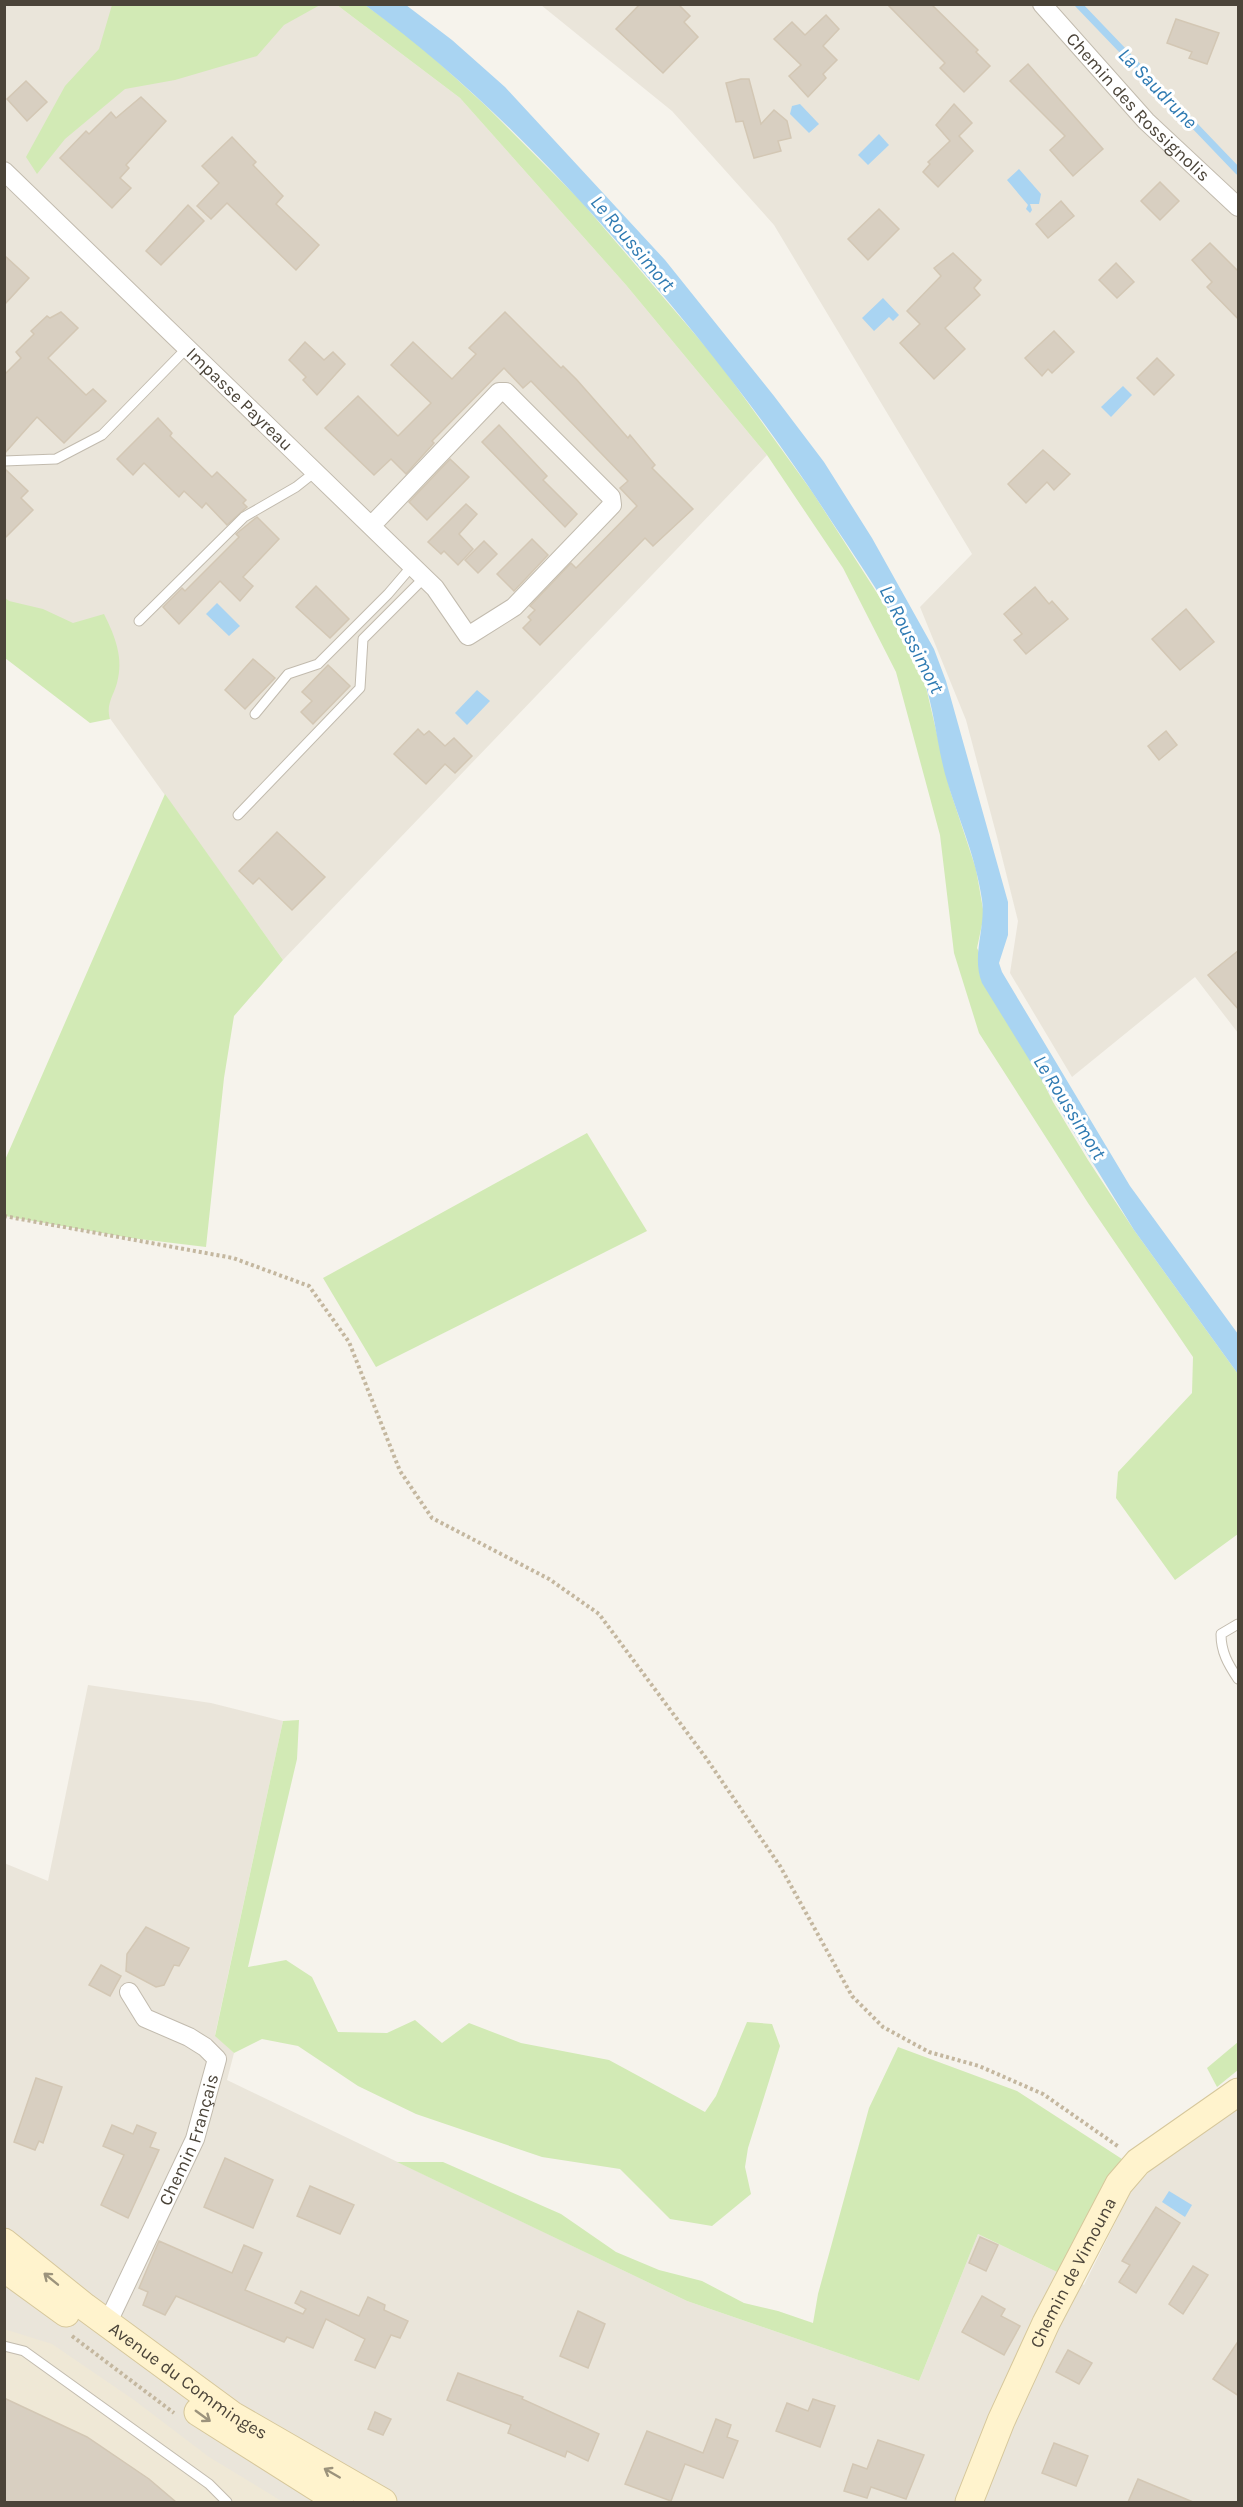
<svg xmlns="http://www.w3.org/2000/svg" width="1243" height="2507" viewBox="0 0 1243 2507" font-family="Karla,sans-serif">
<rect width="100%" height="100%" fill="#f6f3ec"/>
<!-- residential -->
<g fill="#eae5da">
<polygon points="4,5 337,5 460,98 626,285 767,455 283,960 51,636 5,607"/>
<polygon points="541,5 1238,5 1238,1033 1195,977 1072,1077 1010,973 1018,921 997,837 966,720 920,607 972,554 774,225 672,111"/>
<polygon points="88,1685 211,1703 283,1721 215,2035 234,2053 227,2080 687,2301 919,2381 978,2234 1084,2285 1131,2191 1163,2157 1238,2109 1238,2502 5,2502 4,1863 48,1881"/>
</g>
<!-- education -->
<polygon fill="#efe8d6" points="4,2329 52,2344 134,2400 209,2457 283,2502 5,2502"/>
<!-- green -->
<g fill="#d2eab5">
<polygon points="112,5 112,4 320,5 284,25 257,56 175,80 125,89 65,139 37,174 26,157 65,86 99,49"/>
<polygon points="337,5 365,5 414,40 485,105 580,200 717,360 813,493 886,607 925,683 950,790 976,869 984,915 977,948 1053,1102 1088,1160 1134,1230 1238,1374 1238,1534 1175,1580 1116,1498 1118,1472 1192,1393 1193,1357 1088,1203 979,1033 954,953 940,835 896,672 843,568 767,455 626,285 460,98"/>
<path d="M 4,597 L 9,601 L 43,609 L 73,623 L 104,614 C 115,636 124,658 117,683 C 113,697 106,704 110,719 L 90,723 L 5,658 Z"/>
<polygon points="165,794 283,960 234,1016 224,1078 206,1247 131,1238 5,1216 5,1160"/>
<polygon points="587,1133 647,1231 376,1367 323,1278"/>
<polygon points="299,1720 297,1759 248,1967 286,1960 312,1977 338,2032 387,2033 415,2020 442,2043 469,2023 521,2043 609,2060 705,2112 716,2096 747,2022 772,2024 780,2046 748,2148 745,2167 751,2194 712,2226 670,2219 620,2169 542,2157 416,2114 358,2086 298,2046 262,2039 234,2053 215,2036 283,1721"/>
<polygon points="1238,2042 1238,2070 1217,2087 1207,2068"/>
<polygon points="898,2047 1017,2091 1122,2159 1057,2272 978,2234 919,2381 687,2301 397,2162 443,2162 561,2214 616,2252 659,2270 702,2281 744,2303 778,2311 813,2323 818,2294 869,2108"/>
</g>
<!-- water -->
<g fill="#a9d4f2">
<path d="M 365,5 L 406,5 L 452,40 L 505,87 L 665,260 L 774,396 L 824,462 L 872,538 L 934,649 L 946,681 L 1008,902 L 1008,935 L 999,963 L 1002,972 L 1130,1186 L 1238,1334 L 1238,1374 L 1134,1230 L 982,983 C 971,955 986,929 982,900 C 976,856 957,816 945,774 C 937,743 934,710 924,680 C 905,628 861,566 830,519 C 769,425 700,337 626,252 C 547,162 462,75 365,5 Z"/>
<polygon points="800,104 819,124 809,133 790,114 792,106"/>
<polygon points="879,134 889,145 868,165 858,155"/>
<polygon points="1019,169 1041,194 1039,204 1030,204 1032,210 1030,213 1026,209 1028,205 1007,180"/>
<polygon points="883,298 899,315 893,321 889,317 874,331 862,318"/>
<polygon points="1123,386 1132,395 1111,417 1101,407"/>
<polygon points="217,603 240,626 229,636 206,614"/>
<polygon points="477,690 490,701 467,725 455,713"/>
<polygon points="1169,2191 1192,2205 1185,2217 1162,2202"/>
</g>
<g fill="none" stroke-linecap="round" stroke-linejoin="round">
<!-- stream -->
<polyline stroke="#a9d4f2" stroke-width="7" points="1078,4 1238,171"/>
</g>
<!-- building -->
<g fill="#d8cfc1" stroke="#d3c7b4" stroke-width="1.5">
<polygon points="640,4 678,4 690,16 684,22 698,37 663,73 616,29"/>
<polygon points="887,4 931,4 978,50 976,52 990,66 964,92 940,68 945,63"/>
<polygon points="826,15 839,29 823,46 837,60 823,74 826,78 808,97 789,76 801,65 774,39 792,22 805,35"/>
<polygon points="1176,19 1219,33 1207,64 1189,58 1192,52 1167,43"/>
<polygon points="1028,64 1103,149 1073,176 1050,150 1065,136 1010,81"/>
<polygon points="741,79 749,79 761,124 774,110 787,121 791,138 778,141 781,151 754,158 743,121 736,122 726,83"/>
<polygon points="26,81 47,102 27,121 7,99"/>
<polygon points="141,97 166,121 126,165 129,168 120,178 131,188 112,208 60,158 86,131 89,134 111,112 116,118"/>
<polygon points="954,104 972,123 959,136 973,151 938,187 923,172 930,164 928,162 950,141 936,125"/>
<polygon points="232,137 256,162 253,165 283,196 276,204 319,245 296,270 227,203 211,219 197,206 219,183 202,166"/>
<polygon points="1160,182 1179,201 1160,220 1141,201"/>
<polygon points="1061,201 1074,216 1048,238 1036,224"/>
<polygon points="188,205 204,221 161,265 146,251"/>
<polygon points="879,209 899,229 868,260 848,239"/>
<polygon points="1210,243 1239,272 1239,320 1207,287 1212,282 1192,260"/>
<polygon points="953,253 981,280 974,288 980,295 945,328 965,349 934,379 900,343 920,324 907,311 941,276 934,268"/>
<polygon points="4,255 29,278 4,305"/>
<polygon points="1116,263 1134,282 1117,298 1099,280"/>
<polygon points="61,312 78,328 48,358 86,395 93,389 106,401 64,443 37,417 4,454 4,375 21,358 16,352 34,334 31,331 47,316 50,318"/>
<polygon points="505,312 561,368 563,366 577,380 628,438 630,435 655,465 652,468 693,509 653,546 645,538 540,645 523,628 531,620 528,617 535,610 530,606 571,563 576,568 637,506 620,488 628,481 531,381 523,388 504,368 432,441 434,443 406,474 391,459 374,475 325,428 358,396 398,436 431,403 391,365 413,342 452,379 476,354 469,348"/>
<polygon points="1054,331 1074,352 1052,373 1048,369 1042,376 1025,358"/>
<polygon points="305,342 324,360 333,352 345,364 317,395 303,380 306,377 289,360"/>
<polygon points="1157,358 1174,375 1154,395 1137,378"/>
<polygon points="158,418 172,433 170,436 212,477 217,472 246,500 243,503 247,507 227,525 206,503 202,508 184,491 179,497 144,463 133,475 117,459"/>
<polygon points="499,425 547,476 543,480 577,514 565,527 482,442"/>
<polygon points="1043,450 1070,474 1054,490 1047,482 1026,503 1008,484"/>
<polygon points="450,459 469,477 427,520 409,502"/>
<polygon points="4,468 28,491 21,498 33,510 4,539"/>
<polygon points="466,504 477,514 459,534 473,549 458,565 444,551 441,554 428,542"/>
<polygon points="257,517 279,539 243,577 253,586 240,601 220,581 179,624 163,607 182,588 185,591 239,537 236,534"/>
<polygon points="532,539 548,555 514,591 497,574"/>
<polygon points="484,541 497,554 478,573 465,560"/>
<polygon points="316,586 349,619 330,638 296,607"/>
<polygon points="1035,587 1049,604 1052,601 1068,619 1026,654 1014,640 1022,634 1004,614"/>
<polygon points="1186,609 1214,642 1180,670 1152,639"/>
<polygon points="253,659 275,678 245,709 225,690"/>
<polygon points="328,665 350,686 313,724 301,712 312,701 302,692"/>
<polygon points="418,729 424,735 429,731 445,746 454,738 472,756 455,773 445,764 426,784 394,754"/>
<polygon points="1166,731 1177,745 1159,760 1148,746"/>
<polygon points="277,832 325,877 292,910 259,878 253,884 239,871"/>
<polygon points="1239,950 1239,1010 1208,975"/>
<polygon points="146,1927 189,1948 179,1966 174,1965 164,1985 156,1987 126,1971 127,1954"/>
<polygon points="101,1965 121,1976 110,1996 89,1985"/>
<polygon points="36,2078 62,2087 43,2143 39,2141 35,2150 14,2142"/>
<polygon points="112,2125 133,2134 137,2125 156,2133 150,2147 159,2150 128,2218 101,2205 124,2155 103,2146"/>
<polygon points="225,2158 273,2180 253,2228 204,2207"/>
<polygon points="310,2186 354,2205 340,2234 297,2216"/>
<polygon points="1156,2207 1180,2223 1136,2293 1119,2282 1130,2265 1122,2261"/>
<polygon points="980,2237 998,2245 986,2271 969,2263"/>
<polygon points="159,2241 232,2273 244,2245 262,2253 245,2290 303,2314 306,2309 295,2303 301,2291 359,2316 368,2297 385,2305 384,2310 408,2321 400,2338 391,2335 375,2368 355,2360 365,2339 326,2319 313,2348 287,2337 284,2342 176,2296 165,2315 143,2305 148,2292 139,2288"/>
<polygon points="1193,2266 1208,2275 1183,2314 1169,2304"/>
<polygon points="982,2296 1005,2309 1001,2316 1020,2326 1004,2355 962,2332"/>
<polygon points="578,2311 605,2324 588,2368 560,2356"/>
<polygon points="1239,2340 1239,2396 1213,2379"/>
<polygon points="1068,2350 1092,2363 1079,2384 1056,2372"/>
<polygon points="458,2373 523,2397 522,2399 599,2434 588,2461 567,2451 565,2457 508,2433 511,2425 447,2400"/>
<polygon points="4,2398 87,2437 149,2479 176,2502 4,2502"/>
<polygon points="813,2399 835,2406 820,2447 776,2431 787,2403 808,2411"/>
<polygon points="375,2412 391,2419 383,2435 368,2429"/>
<polygon points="716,2419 731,2425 727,2437 738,2441 723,2478 685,2464 671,2501 625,2484 647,2431 703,2453"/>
<polygon points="878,2440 924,2455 906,2499 871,2487 867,2498 844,2491 853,2464 867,2469"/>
<polygon points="1054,2443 1088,2456 1076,2486 1042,2473"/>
<polygon points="1138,2479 1193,2502 1128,2502"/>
</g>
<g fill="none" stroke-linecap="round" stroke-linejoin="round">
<!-- lane casing -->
<g stroke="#c2bbae" stroke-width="11">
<g id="lane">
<polyline points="4,461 56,459 102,435 187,348"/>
<polyline points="139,621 244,517 296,487 315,472"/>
<polyline points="255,714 288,674 318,664 388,594 412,566"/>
<polyline points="238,815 360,688 363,639 424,578"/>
<path d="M 1238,1624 L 1221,1634 C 1221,1652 1228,1664 1238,1679"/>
<polyline points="4,2346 24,2351 209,2484 227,2502"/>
</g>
</g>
<!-- street casing -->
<g stroke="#c2bbae" stroke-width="20">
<g id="street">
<path id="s1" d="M 1042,4 L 1146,121 L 1238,207"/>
<path id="s2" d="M 4,171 L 435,588 L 468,636 L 514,607 L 612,505 L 611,497 L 506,392 L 499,392 L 371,526"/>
<path id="s3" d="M 108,2322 L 195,2139 L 217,2059 L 205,2047 L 189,2037 L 145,2018 L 129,1992"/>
</g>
</g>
<!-- secondary casing -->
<g stroke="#d6c79b" stroke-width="29">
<g id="secondary">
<path id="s4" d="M 4,2242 L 85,2307 L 232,2415 L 383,2502"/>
<polyline points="4,2268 66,2313"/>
<polyline points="198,2412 340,2502"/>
<path id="s5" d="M 969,2502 L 1001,2421 L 1046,2323 L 1119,2184 L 1138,2162 L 1238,2092"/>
</g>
</g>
<!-- path -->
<g stroke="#c4b79f" stroke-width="4" stroke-dasharray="3 3" stroke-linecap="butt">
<polyline points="4,1216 233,1258 309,1286 349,1342 400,1471 432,1518 549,1579 599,1614 706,1758 780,1866 852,1996 883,2027 929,2052 979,2066 1043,2094 1119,2147"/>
<polyline points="72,2336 174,2413"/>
</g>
<!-- lane -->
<use href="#lane" stroke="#fff" stroke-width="9"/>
<!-- street -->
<use href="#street" stroke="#fff" stroke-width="18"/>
<!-- secondary -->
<use href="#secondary" stroke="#fff3cd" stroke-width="27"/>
</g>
<!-- one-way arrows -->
<defs><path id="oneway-shaft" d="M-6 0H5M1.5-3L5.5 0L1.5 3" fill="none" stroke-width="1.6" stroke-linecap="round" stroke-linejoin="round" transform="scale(1.5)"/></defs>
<g stroke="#9c937c">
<use href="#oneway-shaft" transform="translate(51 2279) rotate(-141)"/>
<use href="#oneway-shaft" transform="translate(203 2416) rotate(36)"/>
<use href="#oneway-shaft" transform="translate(332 2473) rotate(-150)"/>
</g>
<g text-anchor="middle" stroke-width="6" stroke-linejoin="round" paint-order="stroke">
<!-- street labels -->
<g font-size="18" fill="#4b4439" stroke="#fff">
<text dy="6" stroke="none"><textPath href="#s1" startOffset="141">Chemin des Rossignolis</textPath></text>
<text dy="6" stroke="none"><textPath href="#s2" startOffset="328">Impasse Payreau</textPath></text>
<text dy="6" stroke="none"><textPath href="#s3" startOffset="200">Chemin Français</textPath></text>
<text dy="6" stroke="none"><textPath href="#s5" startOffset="252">Chemin de Vimouna</textPath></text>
<text dy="6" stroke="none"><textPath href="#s4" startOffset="231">Avenue du Comminges</textPath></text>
</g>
<!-- water labels -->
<g font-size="20" font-style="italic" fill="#2e7ab2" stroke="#fff">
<text transform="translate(1158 88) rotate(46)" y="7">La Saudrune</text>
<text transform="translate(633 243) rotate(50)" y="7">Le Roussimort</text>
<text transform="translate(912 639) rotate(63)" y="7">Le Roussimort</text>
<text transform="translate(1070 1107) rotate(58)" y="7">Le Roussimort</text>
</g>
</g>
<!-- border -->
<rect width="1243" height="2507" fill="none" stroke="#4b4439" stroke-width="12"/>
</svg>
